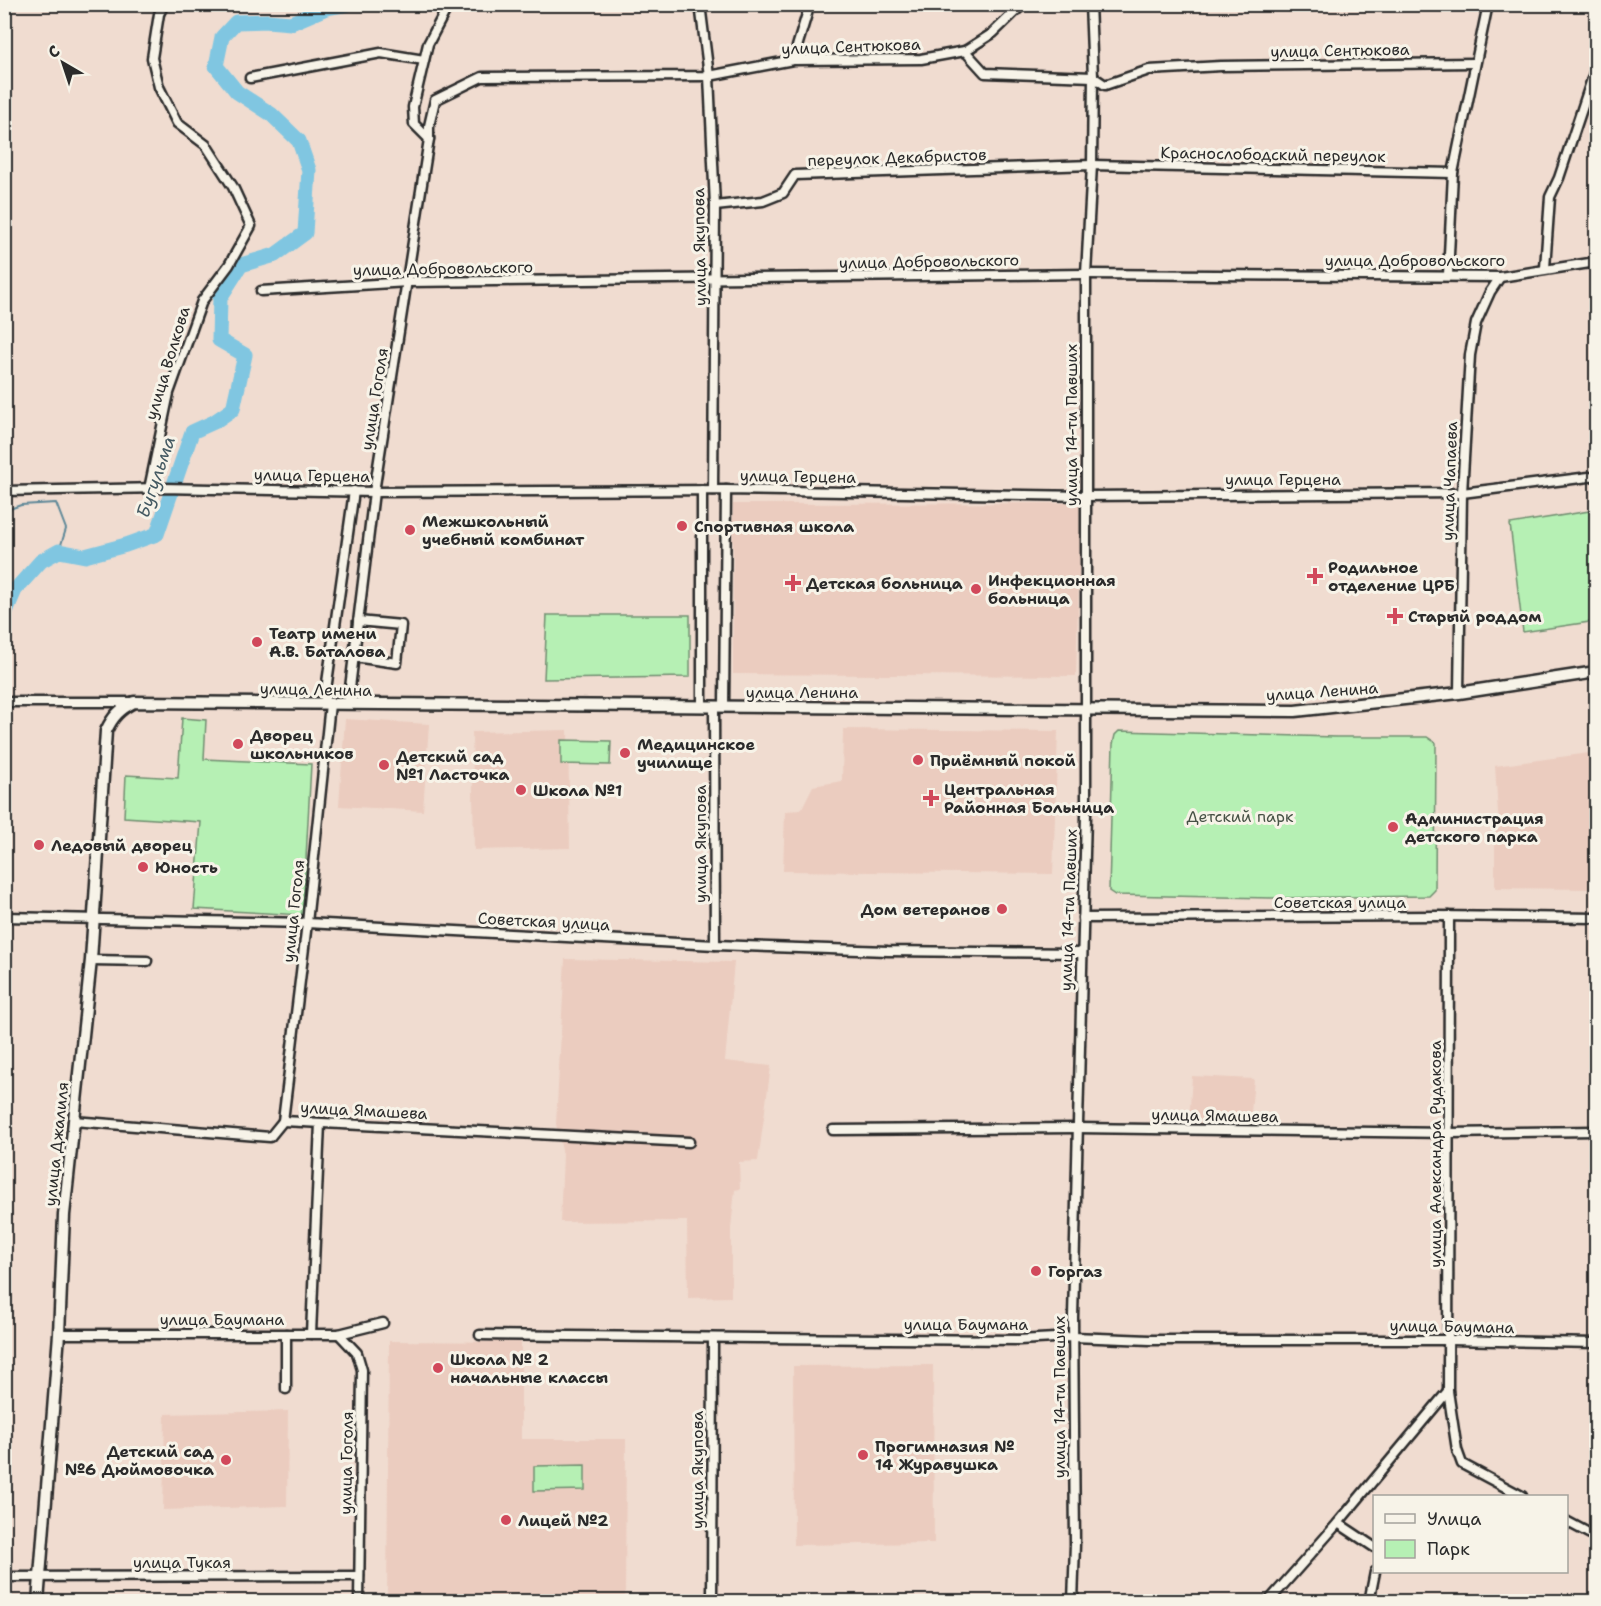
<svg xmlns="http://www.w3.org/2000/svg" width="1601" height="1606" viewBox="0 0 1601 1606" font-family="'Shantell Sans',sans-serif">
<rect width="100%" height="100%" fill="#f0dcd0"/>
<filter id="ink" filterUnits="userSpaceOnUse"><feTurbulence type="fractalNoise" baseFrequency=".0167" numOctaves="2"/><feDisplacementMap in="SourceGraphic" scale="12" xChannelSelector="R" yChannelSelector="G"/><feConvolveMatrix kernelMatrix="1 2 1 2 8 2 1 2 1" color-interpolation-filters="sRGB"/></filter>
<g filter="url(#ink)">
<!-- built -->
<g fill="#ebccbf">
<polygon points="1081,503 1076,676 733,674 733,504"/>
<polygon points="345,719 429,724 423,811 339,806"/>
<polygon points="843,729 1058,731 1053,874 783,871 785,811 801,810 813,786 842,781"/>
<polygon points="568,730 570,848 474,850 472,732"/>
<polygon points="1596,752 1596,889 1495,888 1495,830 1499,829 1495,766"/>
<polygon points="565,959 734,962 725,1061 771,1066 758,1161 739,1162 740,1189 735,1190 731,1228 731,1297 688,1298 687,1221 560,1222 563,1155 556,1124"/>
<polygon points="1192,1076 1254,1079 1250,1124 1189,1122"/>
<polygon points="389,1341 521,1342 521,1439 626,1439 625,1601 387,1602"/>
<polygon points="933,1365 934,1543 794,1545 793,1366"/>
<polygon points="288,1411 287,1506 163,1510 165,1414"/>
</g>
<!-- green -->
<g fill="#b6f0b4" stroke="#708e70" stroke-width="1.5">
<polygon points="1596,510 1596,621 1523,632 1510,524"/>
<polygon points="547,615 690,615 690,677 544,679"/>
<polygon points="182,718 206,720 204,759 311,764 303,915 194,909 201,822 124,817 126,775 178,778"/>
<polygon points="1119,731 1336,737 1427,737 1436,743 1435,890 1429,896 1272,898 1115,895 1109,891 1113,744 1115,735"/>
<polygon points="561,740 611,741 610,765 561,764"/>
<polygon points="585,1465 585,1490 534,1491 534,1466"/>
</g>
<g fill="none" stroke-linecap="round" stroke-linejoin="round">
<!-- stream -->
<polyline stroke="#5e8898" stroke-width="2" points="4,511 21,505 56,503 66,529 59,551"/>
<!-- river -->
<polyline stroke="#80c6e1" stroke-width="15" points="4,616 15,590 41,561 59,551 85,556 126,545 157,534 192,432 214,422 233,409 245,355 219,340 220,298 241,265 275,255 305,233 309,170 299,141 271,114 237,92 216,66 222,37 236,22 267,21 291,23 326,8 348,4"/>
<!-- minor casing -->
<g stroke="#2b2b2b" stroke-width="13">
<g id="minor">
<polyline points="700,4 709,76 715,206 713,490"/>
<polyline points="965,51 993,33 1023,4"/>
<polyline points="793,60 810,4"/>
<polyline points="250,78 381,53 424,60"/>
<polyline points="429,139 414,124 413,107 428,44 449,4"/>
<polyline points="715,206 763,201 783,193 795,175 1092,165 1453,173"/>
<polyline points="1545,268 1550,197 1559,178 1596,67"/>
<polyline points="1448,275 1453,173 1488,4"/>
<polyline points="261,291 408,282 1086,274 1500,277 1596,262"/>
<polyline points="149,489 169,393 202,301 229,265 251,226 233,187 206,145 177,123 159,87 152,58 159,14 164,4"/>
<polyline points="702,490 702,707"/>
<polyline points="4,491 162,488 374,492 726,490 1087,496 1462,493 1589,477"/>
<polyline points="354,657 397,663 401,625 358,621"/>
<polyline points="1459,693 1462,493 1470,355 1476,323 1490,292 1500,277"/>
<polyline points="4,702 134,702"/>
<polyline points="324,704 354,491"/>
<polyline points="348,704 374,492 429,139 429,126 435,100 482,77 709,76 793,60 921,59 965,51 985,73 1093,77 1105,85 1149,70 1221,66 1475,63"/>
<polyline points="714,707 715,945"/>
<polyline points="724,707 726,490"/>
<polyline points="1449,916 1448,1391 1457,1450 1462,1464 1522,1496"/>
<polyline points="4,917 307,923 715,945 888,951 1081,953"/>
<polyline points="1083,918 1439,916 1596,918"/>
<polyline points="91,960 147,961"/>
<polyline points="74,1121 270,1137 283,1121"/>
<polyline points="283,1121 307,923 330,704"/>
<polyline points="283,1121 689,1142"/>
<polyline points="833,1130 1078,1128 1450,1133 1596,1131"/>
<polyline points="59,1334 339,1334 383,1323"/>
<polyline points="311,1334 320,1123"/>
<polyline points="339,1334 357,1353 362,1370 359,1602"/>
<polyline points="480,1335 757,1338 1019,1340 1073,1337 1150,1340 1450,1340 1596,1343"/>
<polyline points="286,1389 286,1334"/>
<polyline points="1566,1521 1596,1537"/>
<polyline points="1338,1523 1374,1547"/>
<polyline points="4,1577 359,1576"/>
<polyline points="712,1602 713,1338"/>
<polyline points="1073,1602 1075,1544 1073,1317 1086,815 1086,274 1092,165 1093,77 1090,4"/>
<polyline points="1268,1602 1338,1523 1448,1391"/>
<polyline points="1369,1602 1375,1572"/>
</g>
</g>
<!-- major casing -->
<g stroke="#2b2b2b" stroke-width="15">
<path id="major" d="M 38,1602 L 59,1334 L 64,1215 L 91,960 L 106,731 C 113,716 120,709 134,702 L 1295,711 L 1459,693 L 1596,672"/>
</g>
<!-- minor -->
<use href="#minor" stroke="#f7f3e8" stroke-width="8"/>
<!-- major -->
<use href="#major" stroke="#f7f3e8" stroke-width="10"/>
</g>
</g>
<!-- markers -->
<g fill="#d1495b" stroke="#f7f3e8" stroke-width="2">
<circle cx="682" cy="526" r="6"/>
<circle cx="410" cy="530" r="6"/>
<path d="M1312 567h6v6h6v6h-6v6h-6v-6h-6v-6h6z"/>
<path d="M790 574h6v6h6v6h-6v6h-6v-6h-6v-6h6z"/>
<circle cx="976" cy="589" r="6"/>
<path d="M1392 607h6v6h6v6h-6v6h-6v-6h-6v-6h6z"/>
<circle cx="257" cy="642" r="6"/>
<circle cx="238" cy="744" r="6"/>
<circle cx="625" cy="753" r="6"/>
<circle cx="918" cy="760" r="6"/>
<circle cx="384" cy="765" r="6"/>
<circle cx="521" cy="790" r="6"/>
<path d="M928 789h6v6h6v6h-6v6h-6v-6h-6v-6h6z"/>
<circle cx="1393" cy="827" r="6"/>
<circle cx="39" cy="845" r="6"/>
<circle cx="143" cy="867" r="6"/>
<circle cx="1002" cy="909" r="6"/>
<circle cx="1036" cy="1271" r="6"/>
<circle cx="438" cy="1368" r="6"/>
<circle cx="863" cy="1455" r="6"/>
<circle cx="226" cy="1460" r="6"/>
<circle cx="506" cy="1520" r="6"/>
</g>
<g text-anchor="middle" stroke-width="6" stroke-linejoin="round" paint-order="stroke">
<!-- street labels -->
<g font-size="16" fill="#2b2b2b" stroke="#f7f3e8">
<text transform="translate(851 46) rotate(-2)" y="6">улица Сентюкова</text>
<text transform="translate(1340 50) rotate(-1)" y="6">улица Сентюкова</text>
<text transform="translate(1273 154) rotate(1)" y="6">Краснослободский переулок</text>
<text transform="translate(897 157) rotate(-2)" y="6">переулок Декабристов</text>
<text transform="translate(699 247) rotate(-91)" y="6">улица Якупова</text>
<text x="1415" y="266">улица Добровольского</text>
<text transform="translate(929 261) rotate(-1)" y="6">улица Добровольского</text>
<text transform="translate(443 268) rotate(-1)" y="6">улица Добровольского</text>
<text transform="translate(167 363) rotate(-73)" y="6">улица Волкова</text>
<text transform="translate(374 399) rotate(-81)" y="6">улица Гоголя</text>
<text transform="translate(1071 425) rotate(-90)" y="6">улица 14-ти Павших</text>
<text transform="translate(312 475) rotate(1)" y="6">улица Герцена</text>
<text transform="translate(798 476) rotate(1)" y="6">улица Герцена</text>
<text x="1283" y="485">улица Герцена</text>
<text transform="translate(1449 481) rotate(-88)" y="6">улица Чапаева</text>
<text transform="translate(316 689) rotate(1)" y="6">улица Ленина</text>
<text transform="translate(1322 691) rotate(-4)" y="6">улица Ленина</text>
<text x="802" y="698">улица Ленина</text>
<text transform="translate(700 844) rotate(-90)" y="6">улица Якупова</text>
<text x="1340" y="908">Советская улица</text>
<text transform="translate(1068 910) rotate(-88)" y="6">улица 14-ти Павших</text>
<text transform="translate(293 911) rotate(-84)" y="6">улица Гоголя</text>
<text transform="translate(544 921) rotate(3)" y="6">Советская улица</text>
<text transform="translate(364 1110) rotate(3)" y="6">улица Ямашева</text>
<text transform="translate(1215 1115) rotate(1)" y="6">улица Ямашева</text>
<text transform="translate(56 1144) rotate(-84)" y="6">улица Джалиля</text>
<text transform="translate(1435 1154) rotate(-90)" y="6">улица Александра Рудакова</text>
<text x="222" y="1325">улица Баумана</text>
<text x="966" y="1330">улица Баумана</text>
<text transform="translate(1452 1326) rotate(1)" y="6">улица Баумана</text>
<text transform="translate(1059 1397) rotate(-90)" y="6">улица 14-ти Павших</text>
<text transform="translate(346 1463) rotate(-89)" y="6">улица Гоголя</text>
<text transform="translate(697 1470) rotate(-90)" y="6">улица Якупова</text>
<text x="182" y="1568">улица Тукая</text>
</g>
<!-- poi labels -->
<g font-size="16" font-weight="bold" fill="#2b2b2b" stroke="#f7f3e8" text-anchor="start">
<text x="422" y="527">Межшкольный<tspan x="422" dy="18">учебный комбинат</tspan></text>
<text x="694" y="532">Спортивная школа</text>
<text x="1328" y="573">Родильное<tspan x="1328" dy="18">отделение ЦРБ</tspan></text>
<text x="988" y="586">Инфекционная<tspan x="988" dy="18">больница</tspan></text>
<text x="806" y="589">Детская больница</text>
<text x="1408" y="622">Старый роддом</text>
<text x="269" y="639">Театр имени<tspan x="269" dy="18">А.В. Баталова</tspan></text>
<text x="250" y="741">Дворец<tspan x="250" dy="18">школьников</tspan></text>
<text x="637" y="750">Медицинское<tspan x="637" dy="18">училище</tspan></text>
<text x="396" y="762">Детский сад<tspan x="396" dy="18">№1 Ласточка</tspan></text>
<text x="930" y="766">Приёмный покой</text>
<text x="944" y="795">Центральная<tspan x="944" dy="18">Районная Больница</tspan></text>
<text x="533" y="796">Школа №1</text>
<text x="1405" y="824">Администрация<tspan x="1405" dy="18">детского парка</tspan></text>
<text x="51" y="851">Ледовый дворец</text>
<text x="155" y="873">Юность</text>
<text x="990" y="915" text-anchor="end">Дом ветеранов</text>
<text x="1048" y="1277">Горгаз</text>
<text x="450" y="1365">Школа № 2<tspan x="450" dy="18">начальные классы</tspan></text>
<text x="875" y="1452">Прогимназия №<tspan x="875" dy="18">14 Журавушка</tspan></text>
<text x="214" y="1457" text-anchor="end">Детский сад<tspan x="214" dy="18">№6 Дюймовочка</tspan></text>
<text x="518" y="1526">Лицей №2</text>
</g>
<!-- park labels -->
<g font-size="16" fill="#475246" stroke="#f7f3e8">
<text x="1240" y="822">Детский парк</text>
</g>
<!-- water labels -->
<g font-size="18" font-style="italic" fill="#445a62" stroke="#f7f3e8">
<text transform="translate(156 477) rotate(-71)" y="6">Бугульма</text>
</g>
</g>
<!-- margin -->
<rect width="1601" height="1606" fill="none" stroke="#f7f3e8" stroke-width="24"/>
<rect x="12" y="12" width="1577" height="1582" fill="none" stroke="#2b2b2b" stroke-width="2" filter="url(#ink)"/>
<!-- legend -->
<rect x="1373" y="1495" width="195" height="78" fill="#f7f3e8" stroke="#a5a39c" stroke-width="1.5"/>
<rect x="1385" y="1514" width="30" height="9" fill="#f7f3e8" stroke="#a5a39c" stroke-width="1.5"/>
<text x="1427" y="1525" font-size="18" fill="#2b2b2b">Улица</text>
<rect x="1385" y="1540" width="30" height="18" fill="#b6f0b4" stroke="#a5a39c" stroke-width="1.5"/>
<text x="1427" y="1555" font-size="18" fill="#2b2b2b">Парк</text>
<!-- north arrow -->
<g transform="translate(63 63) rotate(321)" stroke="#f7f3e8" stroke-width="4.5" paint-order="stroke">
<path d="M0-4.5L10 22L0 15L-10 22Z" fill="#2b2b2b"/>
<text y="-9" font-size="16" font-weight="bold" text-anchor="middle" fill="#2b2b2b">С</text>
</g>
</svg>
